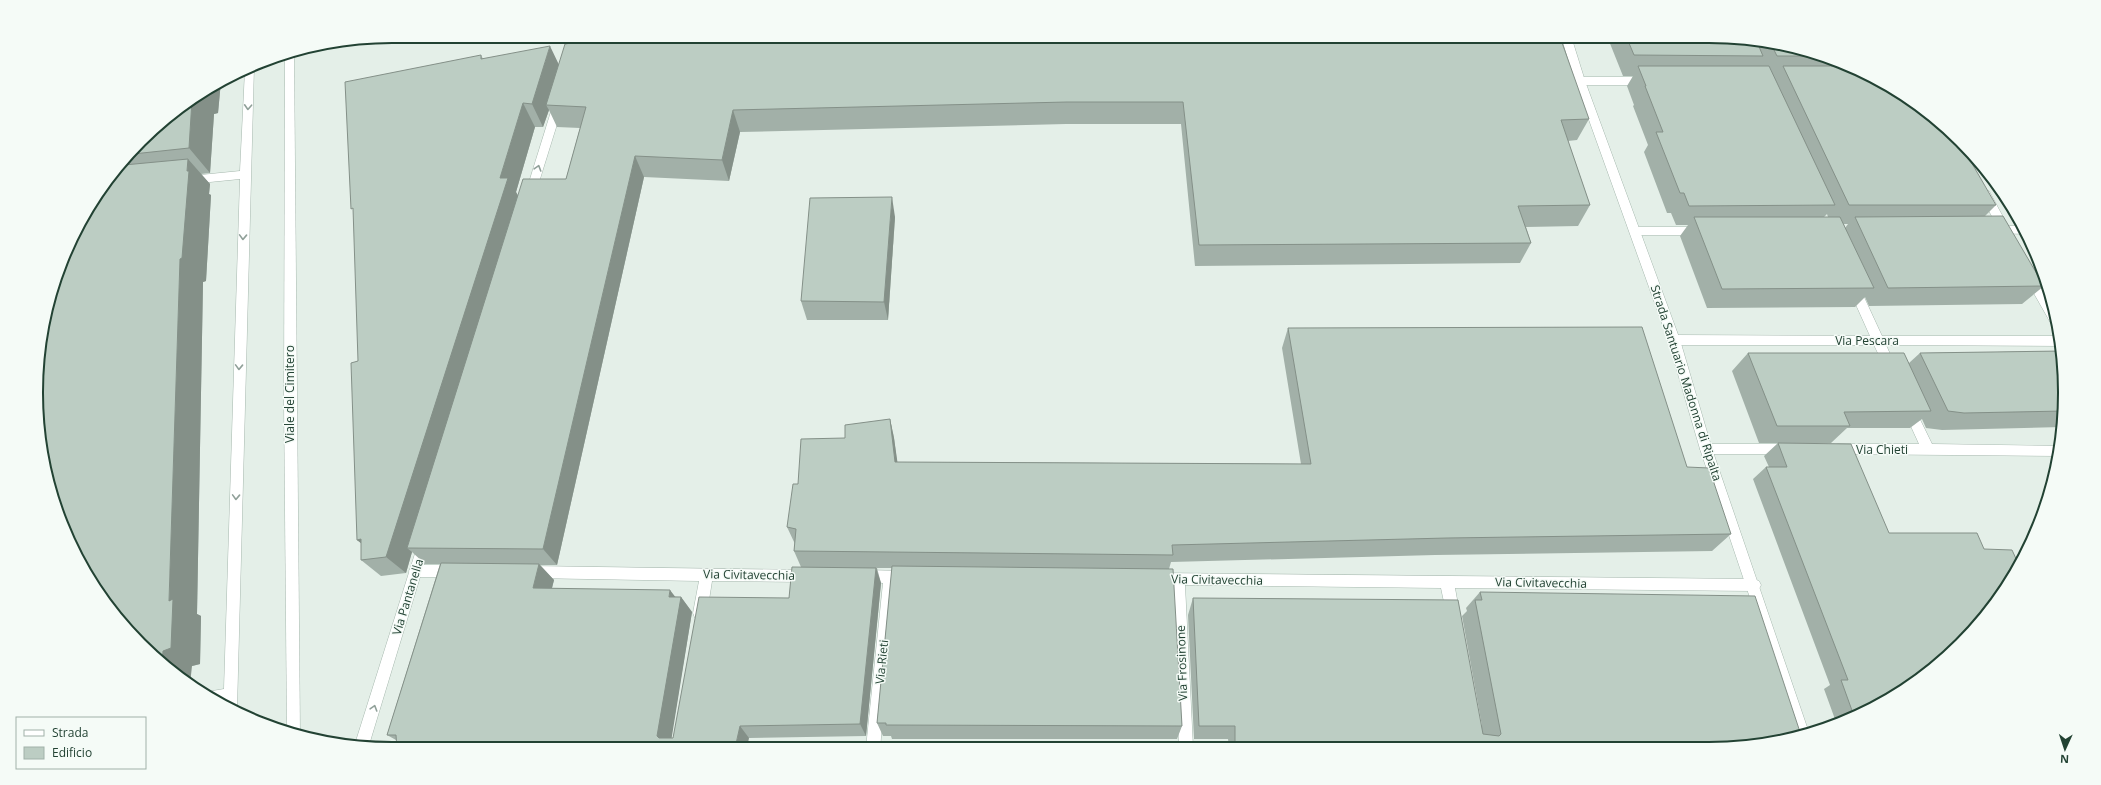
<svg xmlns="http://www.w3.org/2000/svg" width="2101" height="785" viewBox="0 0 2101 785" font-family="'Open Sans',sans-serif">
<rect width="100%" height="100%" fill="#e4efe8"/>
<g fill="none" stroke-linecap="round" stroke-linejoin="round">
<!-- pedestrian casing -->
<g stroke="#a6b8ae" stroke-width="1">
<polygon id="pedestrian" points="294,52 300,737 287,732 284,400 285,54"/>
</g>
<!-- minor casing -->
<g stroke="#a6b8ae" stroke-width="1">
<g id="minor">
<polygon points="856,36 866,36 864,56 859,59 854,56"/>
<polygon points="1002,36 1012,36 1010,57 1004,57 1002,55"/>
<polygon points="254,66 237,709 236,713 223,705 223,703 206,695 212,691 224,689 240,179 190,184 185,180 190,176 240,171 245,70"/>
<polygon points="1580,77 1645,77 1650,81 1645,85 1580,85 1575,81"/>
<polygon points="1985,190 1989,191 2008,226 2022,226 2026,234 1992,233 1991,230 1992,227 1997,226 1980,194"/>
<polygon points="1636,227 1699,227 1704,231 1699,235 1636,235 1631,231"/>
<polygon points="2030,272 2034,273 2053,306 2058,328 2053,327 2024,276"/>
<polygon points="1854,282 1858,284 1882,336 2060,336 2062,346 1886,345 1896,367 1894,370 1886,370 1874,345 1674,345 1670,343 1668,340 1670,337 1674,335 1870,336 1848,287"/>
<polygon points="1909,404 1913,405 1932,444 2058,446 2058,456 1838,454 1834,453 1832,449 1834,445 1838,444 1919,444 1903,409 1905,405"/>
<polygon points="1706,444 1787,444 1791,445 1793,449 1791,453 1787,454 1706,454 1702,453 1700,449 1702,445"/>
<polygon points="416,565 455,565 460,567 462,571 460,575 455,577 416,577 411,575 409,571 411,567"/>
<polygon points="531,566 807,570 812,572 814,576 812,580 807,582 712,581 707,613 705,618 700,619 695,618 693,613 699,581 531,578 526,576 524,572 526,568"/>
<polygon points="863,570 907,571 912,573 914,577 912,581 896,583 880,748 866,748 883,583 858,580 856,576 858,572"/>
<polygon points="1157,573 1754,579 1759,581 1761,585 1759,589 1754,591 1455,588 1460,616 1458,621 1453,622 1448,621 1441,588 1185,585 1193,747 1179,747 1172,585 1152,583 1150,579 1152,575"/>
</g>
</g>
<!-- tertiary casing -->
<g stroke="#a6b8ae" stroke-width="1">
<g id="tertiary">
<polygon points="573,36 583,36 577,57 572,60 567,57"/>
<polygon points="1561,36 1571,36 1585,81 1680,340 1712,449 1808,730 1796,734 1795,732 1700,449 1668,340 1575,81"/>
<polygon points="558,101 563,105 535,195 530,199 525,195 553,105"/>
<polygon points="424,538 429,540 430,544 369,745 355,744 418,544 419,540"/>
</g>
</g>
<!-- pedestrian -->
<use href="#pedestrian" fill="#fff" fill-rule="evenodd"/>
<!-- minor -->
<use href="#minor" fill="#fff" fill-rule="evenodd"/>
<!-- tertiary -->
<use href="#tertiary" fill="#fff" fill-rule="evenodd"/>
</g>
<!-- wall -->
<g fill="#a2b0a8" fill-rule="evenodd">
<path d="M 599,36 L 725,36 L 723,41 L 729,41 L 727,36 L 856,36 L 855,41 L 862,41 L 862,36 L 1002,36 L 1002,40 L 1013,40 L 1013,36 L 1140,36 L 1140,39 L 1151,39 L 1151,36 L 1280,36 L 1279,38 L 1288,38 L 1287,36 L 1425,36 L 1425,38 L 1430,38 L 1429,36 L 1553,36 L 1552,37 L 1589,119 L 1577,140 L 1568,141 L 1590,205 L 1578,226 L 1526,227 L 1531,243 L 1520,263 L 1195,266 L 1181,124 L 1066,124 L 740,132 L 729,181 L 644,177 L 557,565 L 540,565 L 554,580 L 552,588 L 681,597 L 692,612 L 671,738 L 673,738 L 789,598 L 801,567 L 794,551 L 795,544 L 787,527 L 798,484 L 845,438 L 890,419 L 894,438 L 897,462 L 1301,464 L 1282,348 L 1288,328 L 1687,467 L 1731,534 L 1712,551 L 1435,555 L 1171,562 L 1169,569 L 1182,726 L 1177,739 L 892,739 L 891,736 L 883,736 L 877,723 L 892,568 L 877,568 L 881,583 L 866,736 L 749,738 L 396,740 L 387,735 L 440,564 L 425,564 L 412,552 L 406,573 L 381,576 L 361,560 L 361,543 L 357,540 L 358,361 L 481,55 L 483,59 L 559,64 L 601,42 ZM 549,110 L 557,127 L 580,128 L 566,179 L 518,196 L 516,192 L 535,127 L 543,127 Z"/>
<path d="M 1607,36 L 1708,36 L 1801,48 L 1866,73 L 1996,205 L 1985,216 L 2044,286 L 2022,304 L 1869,306 L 1865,297 L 1855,307 L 1707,308 L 1680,236 L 1688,225 L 1676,225 L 1671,213 L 1667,213 L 1644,152 L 1648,145 L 1633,106 L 1634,105 L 1627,86 L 1633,76 L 1623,76 ZM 1827,214 L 1828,217 L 1824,217 ZM 1844,224 L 1848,224 L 1845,228 Z"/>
<polygon points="221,81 218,113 214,114 210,173 201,174 210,184 209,194 211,195 206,281 203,282 197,614 201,616 200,664 192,666 84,214 158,124 214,84"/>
<polygon points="895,217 888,320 807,320 801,301"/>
<polygon points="2062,351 2064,416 2062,427 1942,430 1926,428 1922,419 1910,428 1847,428 1831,443 1759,443 1732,371 1748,353 1909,363 1920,353"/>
<polygon points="1778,443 1851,444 1866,712 1836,722 1824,689 1830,685 1753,479 1766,467 1769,467 1764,456"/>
<polygon points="1480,592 1755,746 1229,747 1228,739 1194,739 1188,615 1193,598 1482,726 1462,616 1467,611 1466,608"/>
</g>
<!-- shaded-wall -->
<g fill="#849088">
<polygon points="714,36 725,36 720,55"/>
<polygon points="849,36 856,36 853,54"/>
<polygon points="1000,36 1002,36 1000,53"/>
<polygon points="550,46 561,69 546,105 549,110 543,127 532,104"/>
<polygon points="221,81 218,113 214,114 210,173 189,148 192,100 214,84"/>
<polygon points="523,103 535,127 516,192 521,201 407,548 412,552 406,573 386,557 500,178"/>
<polygon points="733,110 740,132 729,181 722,160"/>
<polygon points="635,156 644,177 557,565 543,549"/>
<polygon points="188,159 210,184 209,194 211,195 206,281 203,282 197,614 201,616 200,664 192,666 190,684 176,675 162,660 169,601 180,259"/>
<polygon points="892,197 895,217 888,320 884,302"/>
<polygon points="890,419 894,438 900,480 895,462"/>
<polygon points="361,539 378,557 357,540"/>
<polygon points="539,564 554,580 548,603 533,588"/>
<polygon points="876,568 881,583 866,736 860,724"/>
<polygon points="670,590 680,603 681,597 692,612 670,748 657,736 669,597"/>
<polygon points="740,726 749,738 747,748 735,748"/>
</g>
<!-- building -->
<g fill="#bccdc3" stroke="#849088">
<polygon points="1626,36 1708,36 1757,42 1763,56 1634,55"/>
<polygon points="1560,37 1589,119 1561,120 1590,205 1518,206 1531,243 1199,245 1183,102 1067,102 733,110 722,160 635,156 543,549 407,548 523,179 566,179 586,107 546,105 565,44 577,42"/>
<polygon points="1771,44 1801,48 1822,56 1777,56"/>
<polygon points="550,46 532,104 523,103 500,178 508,178 386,557 361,560 361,539 357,540 351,363 358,361 353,208 351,209 345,82 481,55 481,59"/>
<polygon points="1638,66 1769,66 1835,205 1689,206 1684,193 1680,193 1656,132 1663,132 1645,86 1646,86"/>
<polygon points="1783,66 1847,66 1866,73 1926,110 1959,141 1996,205 1849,205"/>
<polygon points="192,100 189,148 133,154 158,124"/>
<polygon points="188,159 187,171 189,171 182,258 180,259 169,601 173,599 171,648 163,651 162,660 96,590 63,529 43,462 39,346 55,278 84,214 124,165"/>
<polygon points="892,197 884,302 801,301 810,198"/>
<polygon points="2003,216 2044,286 1888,288 1855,217"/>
<polygon points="1694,217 1840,217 1874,288 1722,289"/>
<polygon points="1642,327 1687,467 1709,468 1731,534 1447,538 1172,545 1173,555 794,551 796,529 787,527 793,484 798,484 801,439 845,438 845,425 890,419 895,462 1311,464 1288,328"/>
<polygon points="2062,351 2064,411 1964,413 1948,411 1920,353"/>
<polygon points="1748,353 1904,353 1931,411 1844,412 1850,426 1777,426"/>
<polygon points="1778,443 1851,444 1889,533 1977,533 1984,549 2012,550 2018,563 2005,590 1944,660 1866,712 1854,716 1841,680 1848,680 1766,467 1787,467"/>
<polygon points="441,563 539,564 533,588 670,590 669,597 681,597 657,736 659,738 673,738 699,597 789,598 792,567 876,568 860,724 740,726 735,748 397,749 396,735 387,735"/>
<polygon points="892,566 1173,569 1182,726 886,725 886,723 877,723"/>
<polygon points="1480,592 1755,596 1800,732 1755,746 1235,747 1235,726 1199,726 1193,598 1458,600 1483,734 1499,736 1501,734 1475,600 1482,600"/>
</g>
<!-- one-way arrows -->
<defs><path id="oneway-chevron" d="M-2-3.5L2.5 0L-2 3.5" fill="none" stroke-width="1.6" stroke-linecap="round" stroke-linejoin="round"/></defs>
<g stroke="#90a099">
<use href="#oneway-chevron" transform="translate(248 107) rotate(93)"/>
<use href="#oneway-chevron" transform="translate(538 168) rotate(-73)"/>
<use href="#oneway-chevron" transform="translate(243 237) rotate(92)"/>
<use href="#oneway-chevron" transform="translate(239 367) rotate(92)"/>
<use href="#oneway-chevron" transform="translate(236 497) rotate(92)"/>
<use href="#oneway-chevron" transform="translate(374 708) rotate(-73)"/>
</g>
<g text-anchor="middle" stroke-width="3" stroke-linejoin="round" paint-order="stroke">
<!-- street labels -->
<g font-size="12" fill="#224233" stroke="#f5fbf7">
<text x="1867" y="345">Via Pescara</text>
<text transform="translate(1686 383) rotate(72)" y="4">Strada Santuario Madonna di Ripalta</text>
<text transform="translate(290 394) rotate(-90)" y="4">Viale del Cimitero</text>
<text x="1882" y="454">Via Chieti</text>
<text transform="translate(749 575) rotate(1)" y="4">Via Civitavecchia</text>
<text transform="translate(1217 580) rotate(1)" y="4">Via Civitavecchia</text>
<text transform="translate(1541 583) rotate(1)" y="4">Via Civitavecchia</text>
<text transform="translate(408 597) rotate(-73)" y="4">Via Pantanella</text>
<text transform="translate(882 662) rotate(-84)" y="4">Via Rieti</text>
<text transform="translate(1182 663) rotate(-92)" y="4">Via Frosinone</text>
</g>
</g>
<!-- crop -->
<path d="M0 0H2101V785H0ZM392 43H1709A349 349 0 0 1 2058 392V393A349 349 0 0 1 1709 742H392A349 349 0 0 1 43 393V392A349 349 0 0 1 392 43Z" fill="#f5fbf7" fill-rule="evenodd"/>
<path fill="none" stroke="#224233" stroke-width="2" d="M392 43H1709A349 349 0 0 1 2058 392V393A349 349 0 0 1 1709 742H392A349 349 0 0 1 43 393V392A349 349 0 0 1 392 43Z"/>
<!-- legend -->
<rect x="16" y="717" width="130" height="52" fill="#f5fbf7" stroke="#a1b1a9"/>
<rect x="24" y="730" width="20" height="6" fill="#ffffff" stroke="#a1b1a9"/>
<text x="52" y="737" font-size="12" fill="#224233">Strada</text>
<rect x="24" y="747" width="20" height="12" fill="#bccdc3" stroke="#a1b1a9"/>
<text x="52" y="757" font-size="12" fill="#224233">Edificio</text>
<!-- north arrow -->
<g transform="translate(2065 749) rotate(183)" stroke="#f5fbf7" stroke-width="3" paint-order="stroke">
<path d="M0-3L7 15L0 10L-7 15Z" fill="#224233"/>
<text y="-6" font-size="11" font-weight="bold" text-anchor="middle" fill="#224233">N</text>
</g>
</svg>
